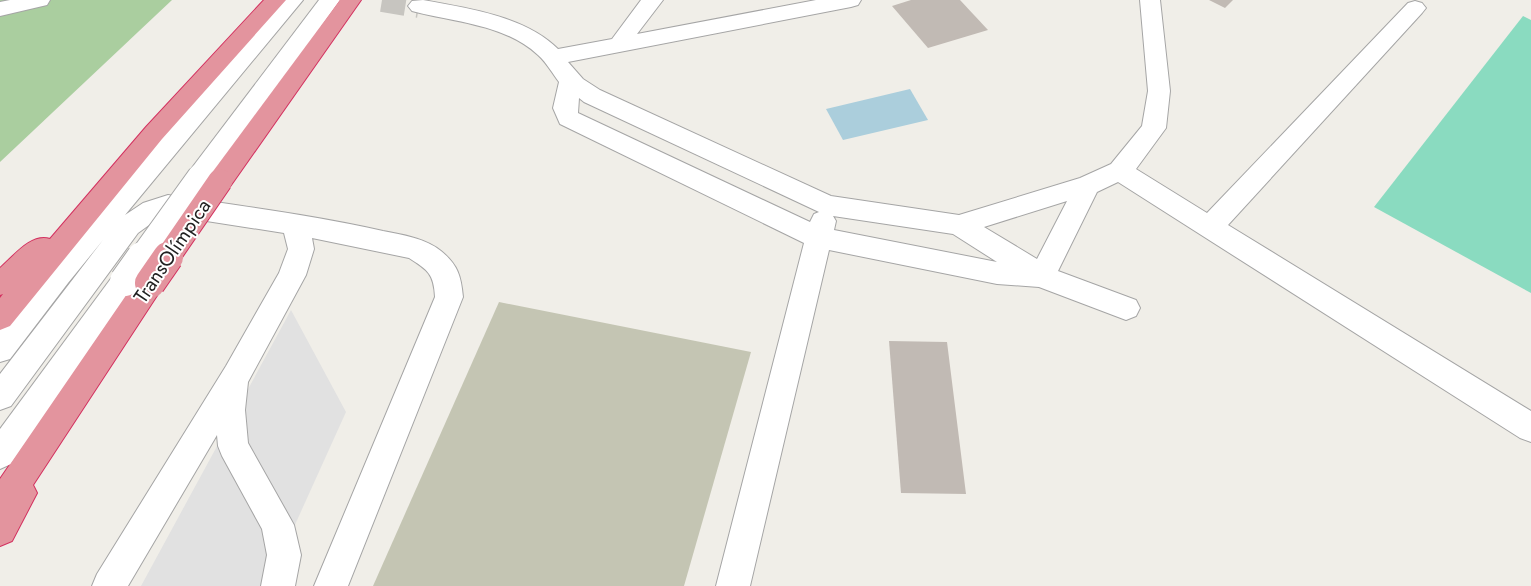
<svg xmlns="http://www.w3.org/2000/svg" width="1531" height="586" viewBox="0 0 1531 586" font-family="Jost,sans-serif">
<rect width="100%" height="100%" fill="#f0eee8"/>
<!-- construction -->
<polygon fill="#c4c5b3" points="499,302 751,352 684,586 373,586"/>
<!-- forest -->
<polygon fill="#aace9f" points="0,0 172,0 0,162"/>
<!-- pitch -->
<polygon fill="#8adbc0" points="1523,16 1531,20 1531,293 1374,207"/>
<!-- parking -->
<polygon fill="#e1e1e1" points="291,310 346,412 275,569 265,586 141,586"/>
<!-- water -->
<polygon fill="#abcedc" points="910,89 928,120 843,140 826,109"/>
<!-- building -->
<g fill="#c1bab4">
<polygon points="911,0 960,0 988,30 928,48 892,6"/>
<polygon points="1209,0 1233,0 1225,8"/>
<polygon points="889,341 947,342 966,494 901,493"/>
</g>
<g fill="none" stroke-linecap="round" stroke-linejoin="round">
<!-- minor-tunnel -->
<polyline stroke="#c7c5c0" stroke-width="24" stroke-dasharray="24 12" stroke-linecap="butt" points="382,0 419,6"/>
<!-- minor casing -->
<g stroke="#a5a5a5" stroke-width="2">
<g id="minor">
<polygon points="10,0 50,0 47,5 0,16 0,2"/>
<path d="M 282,0 L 303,0 L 125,215 L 143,203 L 168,195 C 240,206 313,215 383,231 C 403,235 425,238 441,251 C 458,265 461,276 463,297 L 348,586 L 314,586 L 435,297 C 434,274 428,270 409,258 L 312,238 L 314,249 L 306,275 L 248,382 L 245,410 L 248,443 L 294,525 L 301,555 L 295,586 L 261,586 L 267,555 L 262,529 L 222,456 L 218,446 L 217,435 L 128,586 L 92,586 L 97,574 L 226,366 L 279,273 L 288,249 L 284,233 L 168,215 L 156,220 L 138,233 L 11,406 L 0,410 L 0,374 L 103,240 L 68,283 L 10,359 L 0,362 L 0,328 L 48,267 Z"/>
<polygon points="319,0 340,0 209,183 200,185 191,183 188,176 191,169"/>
<path d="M 423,0 C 467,8 525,16 558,49 L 612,39 L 641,0 L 663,0 L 637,34 L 816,0 L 861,0 L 858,5 L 851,7 L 568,62 L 583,79 L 600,90 L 831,196 L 959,215 L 1080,178 L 1111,164 L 1142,126 L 1148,91 L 1140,0 L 1160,0 L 1170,91 L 1166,128 L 1136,169 L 1207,213 L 1408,3 L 1415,1 L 1422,3 L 1426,8 L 1422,13 L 1228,225 L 1531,411 L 1531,442 L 1520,438 L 1118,182 L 1097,192 L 1058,271 L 1136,300 L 1140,308 L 1136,316 L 1126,320 L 1039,287 L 997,284 L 829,250 L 750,586 L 716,586 L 804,243 L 560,124 L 553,108 L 559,82 C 552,73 547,63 538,55 C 505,24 453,22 412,11 L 408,6 L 412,1 ZM 579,98 L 584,102 L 819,212 L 814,214 L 810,222 L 578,113 ZM 1067,201 L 1037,259 L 984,227 ZM 833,216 L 953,234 L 997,262 L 834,230 L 836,221 Z"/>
<polygon points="125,270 135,273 139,281 135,289 11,464 0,469 0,429 115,273"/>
</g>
</g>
<!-- highway casing -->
<g stroke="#d3305f" stroke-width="2">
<g id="highway">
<path d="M 264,0 L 286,0 L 162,139 L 10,326 L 0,330 L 0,298 L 3,294 L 0,295 L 0,268 C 14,256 31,233 50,239 L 146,127 Z"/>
<polygon points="340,0 361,0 229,188 220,190 211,188 208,181 211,174"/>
<polygon points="150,272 160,275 164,283 160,291 33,485 37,493 12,541 0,546 0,479 140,275"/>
</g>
</g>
<!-- minor -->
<use href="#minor" fill="#fff" fill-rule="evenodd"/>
<!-- highway -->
<use href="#highway" fill="#e3949e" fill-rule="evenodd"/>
<!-- minor-bridge-far1 casing -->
<g stroke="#a5a5a5" stroke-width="26" stroke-linecap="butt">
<polyline id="minor-bridge-far1" points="141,258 200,176"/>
</g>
<!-- minor-bridge casing -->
<g stroke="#a5a5a5" stroke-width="32" stroke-linecap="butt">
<polyline id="minor-bridge" points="125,281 142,257"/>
</g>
<!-- highway-bridge-far1 casing -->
<g stroke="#d3305f" stroke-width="26" stroke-linecap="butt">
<polyline id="highway-bridge-far1" points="167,258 220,181"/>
</g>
<!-- highway-bridge casing -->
<g stroke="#d3305f" stroke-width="32" stroke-linecap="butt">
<polyline id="highway-bridge" points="150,283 168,257"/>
</g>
<!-- minor-bridge-far1 -->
<use href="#minor-bridge-far1" stroke="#fff" stroke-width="24"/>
<!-- minor-bridge -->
<use href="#minor-bridge" stroke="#fff" stroke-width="30"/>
<!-- highway-bridge-far1 -->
<use href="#highway-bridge-far1" stroke="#e3949e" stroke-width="24"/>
<!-- highway-bridge -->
<use href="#highway-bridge" stroke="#e3949e" stroke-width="30"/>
</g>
<g text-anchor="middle" stroke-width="4" stroke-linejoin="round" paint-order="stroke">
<!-- street labels -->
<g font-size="20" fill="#212121" stroke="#fff">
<text transform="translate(172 251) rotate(-56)" y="7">TransOlímpica</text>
</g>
</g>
</svg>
